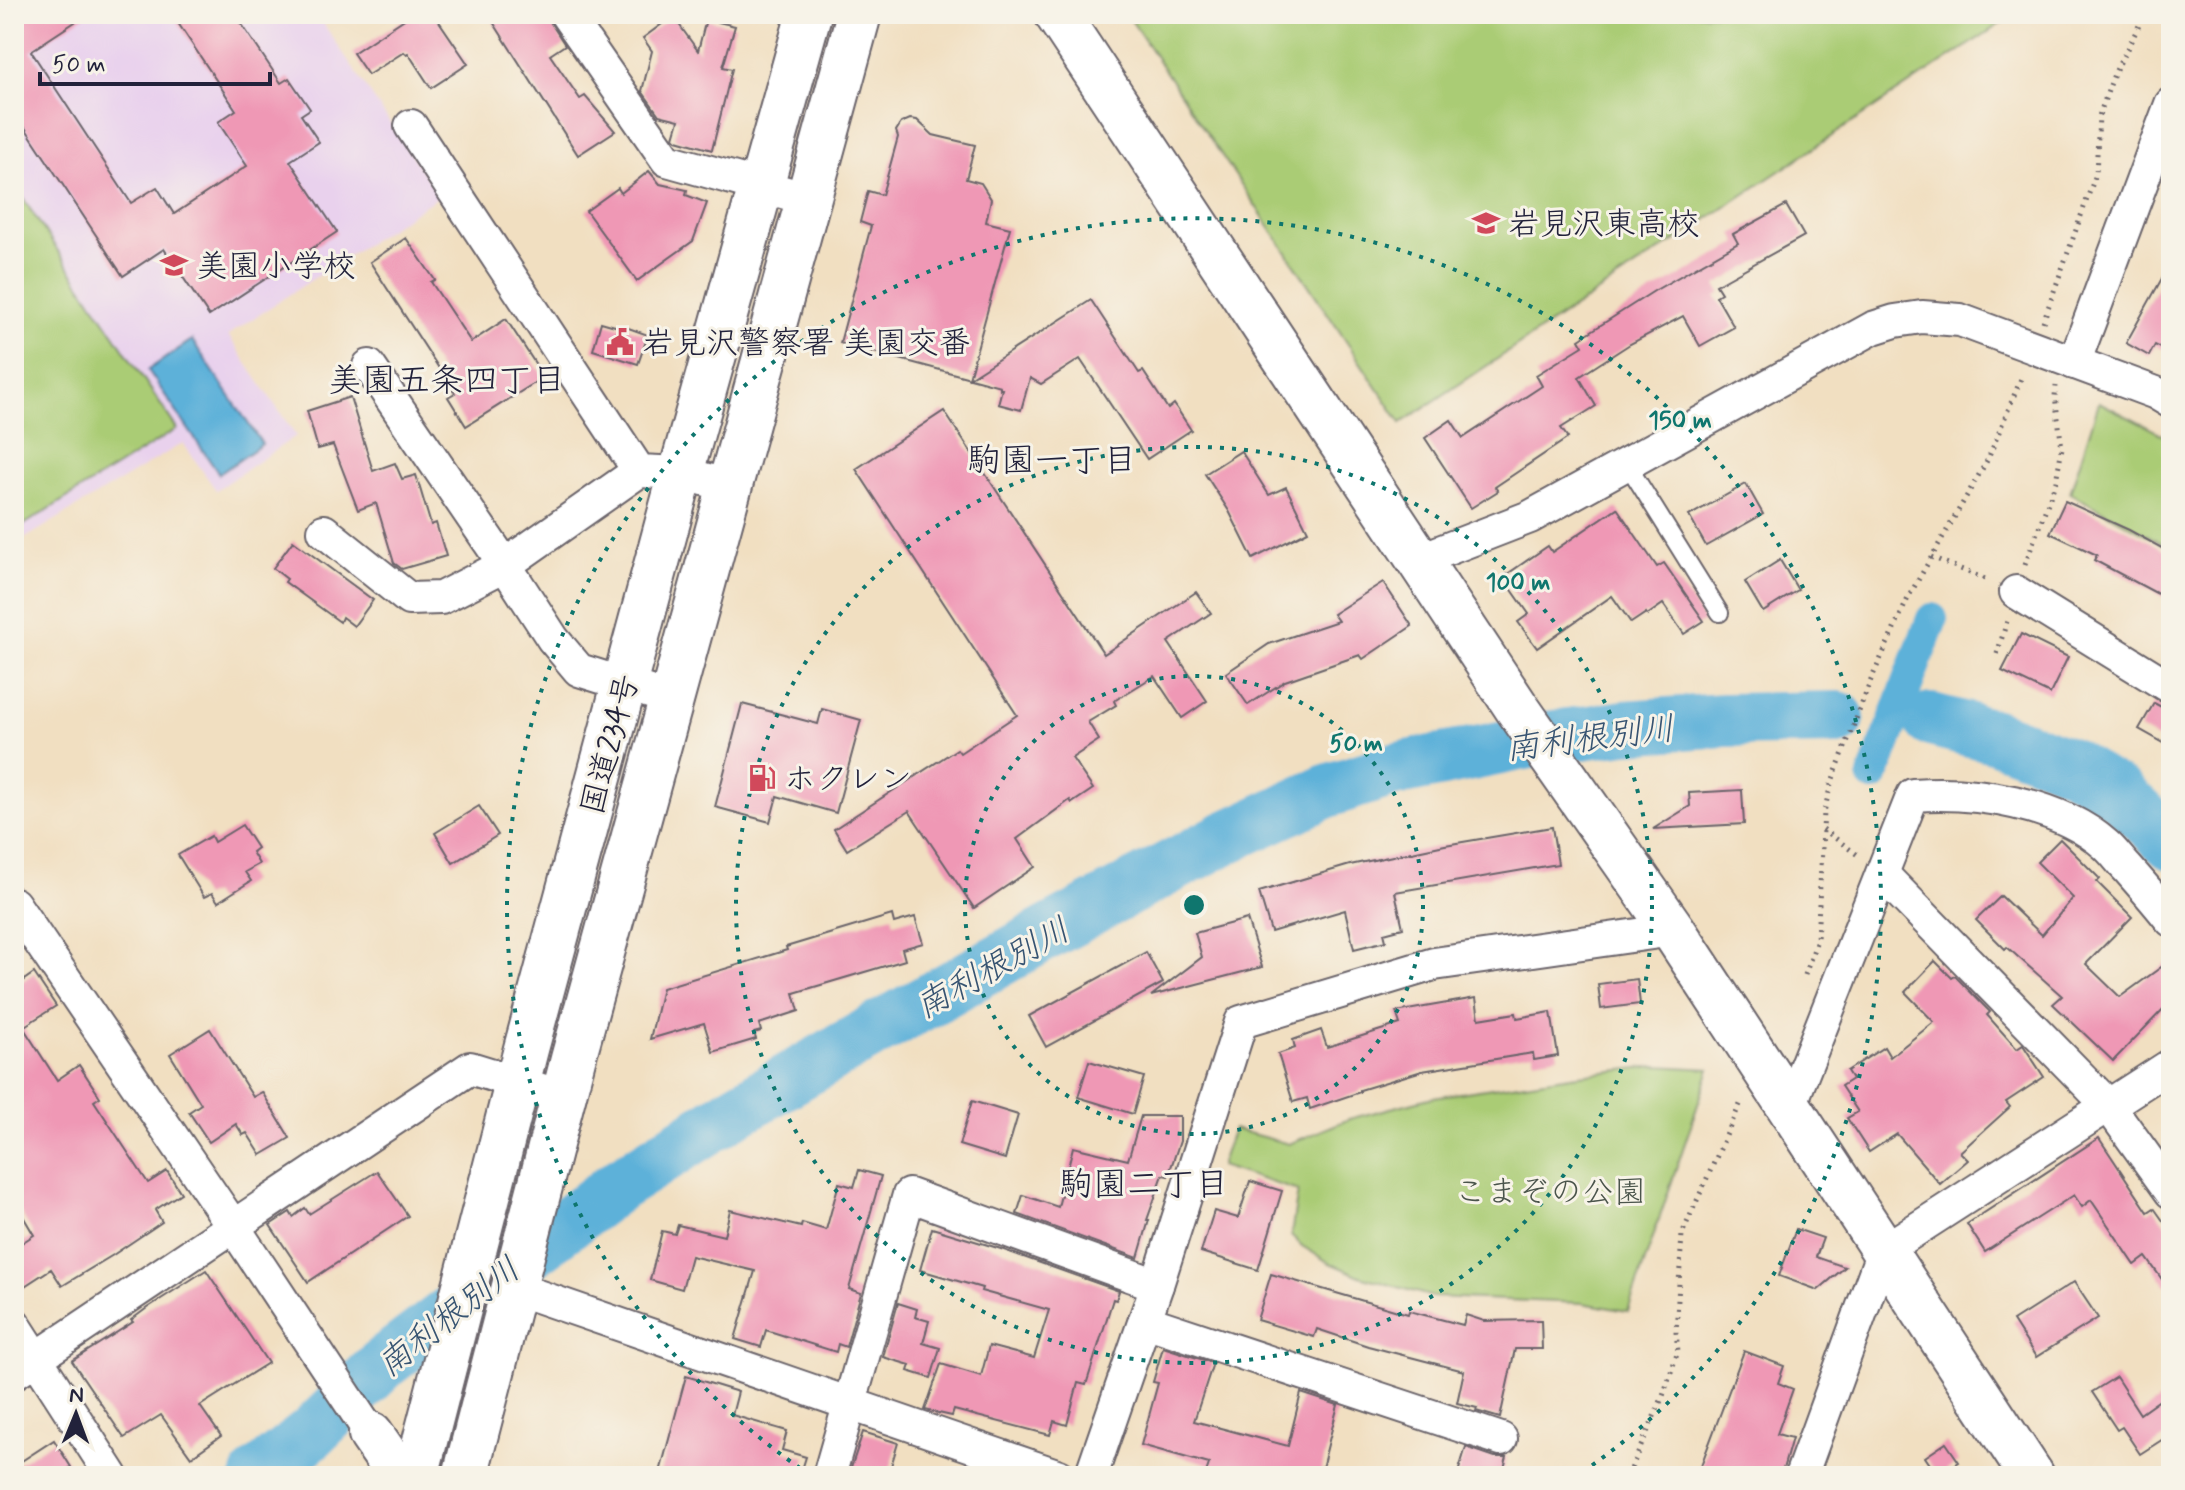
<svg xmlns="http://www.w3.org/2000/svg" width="2185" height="1490" viewBox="0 0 2185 1490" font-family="Mynerve,'Klee One',sans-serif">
<rect width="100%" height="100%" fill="#f7f3e8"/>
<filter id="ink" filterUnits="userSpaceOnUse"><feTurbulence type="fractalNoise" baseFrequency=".0125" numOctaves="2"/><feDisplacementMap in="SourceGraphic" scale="16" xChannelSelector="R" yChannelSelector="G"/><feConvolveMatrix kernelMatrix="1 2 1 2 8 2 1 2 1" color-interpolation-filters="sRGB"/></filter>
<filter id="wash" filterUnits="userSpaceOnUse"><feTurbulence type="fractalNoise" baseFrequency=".006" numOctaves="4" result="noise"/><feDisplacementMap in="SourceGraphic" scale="32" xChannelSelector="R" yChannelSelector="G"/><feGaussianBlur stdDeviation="1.8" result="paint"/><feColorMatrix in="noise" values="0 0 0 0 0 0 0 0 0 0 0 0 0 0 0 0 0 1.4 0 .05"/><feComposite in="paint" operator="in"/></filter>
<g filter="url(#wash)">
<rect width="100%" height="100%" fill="#f1dfc1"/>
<!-- built -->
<polygon fill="#e9d1ed" points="14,14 317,14 439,196 228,335 296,436 216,490 183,443 14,545"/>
<!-- green -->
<g fill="#aacc75" stroke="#667758" stroke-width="2">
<polygon points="1127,14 2015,14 1401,423"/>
<polygon points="14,185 177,429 14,531"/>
<polygon points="2099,402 2171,439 2171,548 2070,493"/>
<polygon points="1656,1066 1710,1069 1628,1311 1582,1303 1433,1297 1360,1276 1330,1263 1302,1246 1291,1235 1298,1191 1220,1166 1233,1129 1289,1144 1349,1119 1433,1097 1571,1076"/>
</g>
<!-- water -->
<polygon fill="#5db1d9" stroke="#406a8a" stroke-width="2" points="192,340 262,444 219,474 148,370"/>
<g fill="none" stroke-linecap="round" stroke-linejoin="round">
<!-- canal -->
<polyline stroke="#5db1d9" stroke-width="32" points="1873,776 1932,619"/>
<!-- river -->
<g stroke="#5db1d9" stroke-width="54">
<polyline points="1931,720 1994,736 2071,765 2121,796 2171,843"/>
<polyline points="258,1476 311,1434 385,1362 618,1185 729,1115 804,1071 1049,932 1223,839 1327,791 1389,771 1554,737 1625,727 1725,720 1838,718"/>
</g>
</g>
<g id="blocks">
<!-- building -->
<g fill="#ef98b5">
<polygon points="14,14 87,14 31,51 131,203 157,187 174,214 247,166 218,122 236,110 172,14 235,14 281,83 289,78 310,109 301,115 319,142 290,161 337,232 209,316 164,249 123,276 14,111"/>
<polygon points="412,14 434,14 468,64 431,88 408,53 406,54 404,52 368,75 353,53"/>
<polygon points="488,14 545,14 565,45 550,55 580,99 585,96 615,131 578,155"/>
<polygon points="673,16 698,51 706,19 735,26 723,67 732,69 712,150 677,140 674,137 679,120 659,115 642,91 652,51 643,38"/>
<polygon points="910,119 917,120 933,135 975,145 966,179 981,183 991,199 986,222 1010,228 969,378 1091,300 1139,373 1143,371 1168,409 1174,404 1191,430 1147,459 1080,359 1041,384 1030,378 1021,410 998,404 1002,389 1000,389 1000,386 840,343 871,226 860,222 868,191 882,195 898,137 896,131 901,123"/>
<polygon points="649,171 660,184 687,190 686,195 707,203 693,241 637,281 586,211 618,188 621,193"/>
<polygon points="1786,205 1804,236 1716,285 1721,293 1716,296 1734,327 1700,346 1683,316 1630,344 1579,377 1596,406 1561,428 1568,438 1495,487 1498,491 1471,508 1425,438 1451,420 1463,438 1542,386 1536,375 1583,346 1579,339 1654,291 1738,243 1733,234"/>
<polygon points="406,238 435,280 431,282 471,342 506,319 544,377 466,426 448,397 455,393 370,262"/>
<polygon points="2171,262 2171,353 2155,345 2149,356 2126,343"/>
<polygon points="601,322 622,328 623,326 648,335 638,364 593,350"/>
<polygon points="350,397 373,471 395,463 402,479 416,475 431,525 436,523 446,556 402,569 394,563 376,503 358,510 333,445 318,449 307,411"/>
<polygon points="944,411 1104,654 1196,592 1211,613 1168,642 1207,701 1182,718 1154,676 1114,701 1116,705 1088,722 1099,740 1072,758 1093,789 1072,803 1070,800 1017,839 1035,867 974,908 909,811 847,850 834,829 957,749 960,753 1017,715 856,469"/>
<polygon points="1241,451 1269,495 1286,487 1308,531 1253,559 1229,511 1205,474"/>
<polygon points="1746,484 1763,514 1706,546 1689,516"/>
<polygon points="2065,501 2129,530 2171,553 2171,601 2094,560 2097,555 2050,533"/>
<polygon points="1617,508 1657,567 1664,563 1704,621 1684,634 1663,604 1647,615 1646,613 1631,623 1612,596 1537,648 1518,622 1529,614 1503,577 1548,546 1552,552"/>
<polygon points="293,541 373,600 354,626 342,617 340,622 285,582 287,579 273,568"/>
<polygon points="1780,560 1798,590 1763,612 1745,582"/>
<polygon points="1383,582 1412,626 1363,659 1360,655 1285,681 1248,705 1226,673 1269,644 1338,621 1333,614"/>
<polygon points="2021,634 2068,657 2050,694 2002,671"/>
<polygon points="2154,703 2171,712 2171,747 2139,729"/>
<polygon points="742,704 818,724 822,709 861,720 836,813 777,796 770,822 715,807"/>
<polygon points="1742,790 1744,824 1653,829 1690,806 1689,793"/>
<polygon points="479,806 498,835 453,863 435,833"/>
<polygon points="242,825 257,848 252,852 259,864 245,872 251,881 218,902 212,893 204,897 178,855 211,836 214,842"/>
<polygon points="1552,827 1558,864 1395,892 1403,928 1384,933 1386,941 1354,949 1345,910 1271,932 1259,892 1350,865 1445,845"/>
<polygon points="2060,839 2100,879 2097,882 2132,917 2086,964 2120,997 2171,960 2171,1001 2113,1061 2053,1004 2062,996 2007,947 2005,949 1976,920 2001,896 2042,935 2073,898 2037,862"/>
<polygon points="892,915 894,923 915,917 923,943 902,949 905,960 794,993 799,1011 759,1024 761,1031 754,1033 756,1039 713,1052 704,1023 650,1039 662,988 787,950 786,947"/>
<polygon points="1247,919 1262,967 1151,996 1202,957 1195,933"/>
<polygon points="1146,952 1163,983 1046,1047 1029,1016"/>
<polygon points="1935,961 1952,978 1955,976 1990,1012 1987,1015 2017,1049 2023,1045 2044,1077 2006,1102 2010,1107 1960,1152 1968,1160 1940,1184 1897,1134 1869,1152 1847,1118 1858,1112 1841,1086 1852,1079 1847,1071 1884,1047 1890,1057 1934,1022 1905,992"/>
<polygon points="34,973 56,1006 23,1027 57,1080 79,1065 100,1097 94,1101 148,1183 167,1171 181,1193 155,1210 162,1222 113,1255 62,1286 51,1269 14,1293 14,1248 34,1235 14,1201 14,987"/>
<polygon points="1637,979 1640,1004 1601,1009 1598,984"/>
<polygon points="1476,998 1479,1019 1516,1013 1517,1018 1551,1012 1558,1056 1534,1060 1533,1053 1422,1071 1360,1090 1360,1092 1310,1109 1307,1098 1293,1102 1278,1054 1295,1048 1293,1040 1321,1030 1327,1047 1400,1024 1396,1012"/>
<polygon points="210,1029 253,1097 262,1092 290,1138 261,1155 247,1133 243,1135 236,1124 209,1142 189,1112 201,1104 170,1054"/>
<polygon points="1089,1061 1144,1077 1133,1114 1078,1097"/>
<polygon points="972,1101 1018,1115 1005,1159 959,1145"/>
<polygon points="1141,1116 1180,1116 1180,1141 1168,1176 1163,1175 1147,1220 1149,1220 1138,1258 1017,1214 1023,1195 1058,1207 1073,1147 1128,1160"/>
<polygon points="2099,1138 2148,1212 2154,1208 2171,1232 2171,1292 2146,1257 2135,1265 2091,1200 2082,1207 2074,1195 1985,1252 1967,1224"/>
<polygon points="859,1170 881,1176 849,1289 861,1293 846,1347 838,1344 836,1352 766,1330 761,1347 735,1339 755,1271 691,1256 682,1289 650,1280 662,1231 675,1234 678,1225 724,1236 730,1210 801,1227 802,1223 826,1230 839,1183 854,1187"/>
<polygon points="377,1171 408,1216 308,1282 270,1225 290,1212 293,1217 305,1208 309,1214"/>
<polygon points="1250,1181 1282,1191 1258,1270 1201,1252 1214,1211 1238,1218"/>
<polygon points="932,1228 1001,1249 1119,1291 1116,1300 1113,1299 1086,1385 1078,1383 1067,1425 1054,1421 1050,1435 954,1410 952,1416 925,1410 941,1364 981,1376 989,1346 1034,1358 1049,1310 981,1291 982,1288 920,1270"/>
<polygon points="1796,1229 1823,1238 1816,1257 1845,1267 1818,1290 1779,1276"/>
<polygon points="206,1270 268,1363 200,1406 221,1436 191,1457 161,1415 124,1438 72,1361 133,1322 131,1320 147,1308"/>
<polygon points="1271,1274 1408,1314 1409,1311 1463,1325 1466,1315 1484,1321 1541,1320 1542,1349 1515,1349 1500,1418 1476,1411 1477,1408 1457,1403 1464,1371 1368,1346 1317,1329 1314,1337 1257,1320"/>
<polygon points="2074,1282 2098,1318 2036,1357 2013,1321"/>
<polygon points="898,1303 917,1309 915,1317 929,1321 923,1343 940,1348 931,1378 908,1371 910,1365 883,1357"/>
<polygon points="1163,1347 1213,1363 1194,1421 1288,1446 1301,1393 1338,1405 1320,1476 1205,1476 1209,1464 1141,1445 1158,1383 1153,1382"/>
<polygon points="1744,1351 1784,1366 1778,1383 1793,1389 1777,1434 1792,1438 1781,1476 1697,1476"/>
<polygon points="686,1376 738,1392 732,1415 787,1431 782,1450 806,1457 800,1476 659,1476"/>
<polygon points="2116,1377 2140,1414 2171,1392 2171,1434 2140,1454 2122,1427 2117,1430 2092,1392"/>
<polygon points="863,1432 898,1443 888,1476 866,1476 850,1471"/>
<polygon points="54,1440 71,1467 57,1476 14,1476 14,1466"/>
<polygon points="1946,1443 1959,1462 1938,1476 1925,1457"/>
<polygon points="1466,1447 1495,1457 1507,1457 1502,1476 1457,1476"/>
</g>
</g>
</g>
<g filter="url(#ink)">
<use href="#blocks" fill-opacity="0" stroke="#6a646a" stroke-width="2"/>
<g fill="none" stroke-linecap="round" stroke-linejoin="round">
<!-- lane casing -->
<g stroke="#6a646a" stroke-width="20">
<polyline id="lane" points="1627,464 1720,613"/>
</g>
<!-- street casing -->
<g stroke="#6a646a" stroke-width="36">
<g id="street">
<polyline points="566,14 667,160 808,199"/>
<polyline points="411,126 639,471 681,473 730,486"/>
<polyline points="2074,363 2171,104"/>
<polyline points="369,366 505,565 553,639 579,670 672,699"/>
<polyline points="324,531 409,599 441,598 505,565 639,471"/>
<polyline points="1419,560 1530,517 1873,328 1895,321 1922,317 1960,320 2156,393 2171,402"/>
<polyline points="2016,592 2171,688"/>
<polyline points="1882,874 2109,1106 2171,1192"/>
<polyline points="14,904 233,1226 371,1434"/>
<path d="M 1789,1108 L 1913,795 C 1974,790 2059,803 2106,845 C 2114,852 2120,861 2127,868 C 2142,885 2157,902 2171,920"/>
<polyline points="514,1288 1059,1476"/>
<polyline points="1145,1321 1501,1439"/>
<polyline points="14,1324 112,1476"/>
<polyline points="14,1373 470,1068 564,1097"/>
<polyline points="829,1476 909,1195 1157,1285"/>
<polyline points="1091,1476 1157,1285 1241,1022 1434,964 1673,930"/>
<polyline points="1801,1476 1883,1251 2171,1065"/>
</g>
</g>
<!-- secondary casing -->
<g stroke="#6a646a" stroke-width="48">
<g id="secondary">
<polyline points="1057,14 1517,708 1673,930 2032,1476"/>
<polyline points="371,1434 400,1476"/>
</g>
</g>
<!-- highway casing -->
<g stroke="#6a646a" stroke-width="48">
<g id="highway">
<polyline points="416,1476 526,1049 681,473 809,14"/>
<polyline points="465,1476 573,1059 859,14"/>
</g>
</g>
<!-- path -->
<g stroke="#6a646a" stroke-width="5" stroke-dasharray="2 6" stroke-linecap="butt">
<polyline points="2043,322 2096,174 2099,116 2114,74 2145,14"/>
<polyline points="1931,557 1990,581"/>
<polyline points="2025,565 2056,481 2062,448 2055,396 2056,386"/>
<polyline points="1997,654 2007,621"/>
<polyline points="1823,829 1859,856"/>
<polyline points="1805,975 1817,940 1824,812 1831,784 1871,680 1909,596 1988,459 2022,376"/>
<polyline points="1628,1476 1663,1396 1678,1351 1676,1332 1682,1234 1742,1100"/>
</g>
<!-- lane -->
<use href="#lane" stroke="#fff" stroke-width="16"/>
<!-- street -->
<use href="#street" stroke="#fff" stroke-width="32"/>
<!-- secondary -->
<use href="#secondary" stroke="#fff" stroke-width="44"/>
<!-- highway -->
<use href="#highway" stroke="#fff" stroke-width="44"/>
</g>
</g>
<!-- distance rings -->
<g fill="none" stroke="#0f766e" stroke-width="4" stroke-dasharray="4 8">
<circle cx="1194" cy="905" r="229"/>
<circle cx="1194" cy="905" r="458"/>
<path d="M810 1475A687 687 0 1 1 1578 1475"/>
</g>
<!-- icons -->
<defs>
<g id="school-bare" transform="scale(2.16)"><path d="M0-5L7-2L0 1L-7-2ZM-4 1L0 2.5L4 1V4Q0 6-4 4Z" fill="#d1495b" stroke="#f7f3e8" stroke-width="2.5" paint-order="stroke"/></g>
<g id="civic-bare" transform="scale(2.16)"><path d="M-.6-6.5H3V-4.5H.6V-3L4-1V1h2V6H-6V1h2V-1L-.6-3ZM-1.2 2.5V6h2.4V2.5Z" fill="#d1495b" stroke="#f7f3e8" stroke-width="2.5" paint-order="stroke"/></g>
<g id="fuel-bare" transform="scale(2.16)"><path d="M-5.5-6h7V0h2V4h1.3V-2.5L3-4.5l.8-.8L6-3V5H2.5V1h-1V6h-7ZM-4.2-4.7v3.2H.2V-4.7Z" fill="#d1495b" stroke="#f7f3e8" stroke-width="2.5" paint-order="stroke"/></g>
</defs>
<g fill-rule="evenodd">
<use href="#school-bare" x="1486" y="223"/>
<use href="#school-bare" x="174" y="265"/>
<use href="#civic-bare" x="620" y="342"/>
<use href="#fuel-bare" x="762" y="778"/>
</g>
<g text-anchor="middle" stroke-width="6" stroke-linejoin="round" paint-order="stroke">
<!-- poi labels -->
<g font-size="32" fill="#22223b" stroke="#f7f3e8" text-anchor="start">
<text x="1508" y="234">岩見沢東高校</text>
<text x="196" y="276">美園小学校</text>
<text x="642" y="353">岩見沢警察署 美園交番</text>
<text x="784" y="789">ホクレン</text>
</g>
<!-- street labels -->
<g font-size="32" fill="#22223b" stroke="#f7f3e8">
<text transform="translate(609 744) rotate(-75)" y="11">国道234号</text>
</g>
<!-- park labels -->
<g font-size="32" fill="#4b554c" stroke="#f7f3e8">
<text x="1550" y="1202">こまぞの公園</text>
</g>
<!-- neighbourhood labels -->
<g font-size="34" fill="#22223b" stroke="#f7f3e8">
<text x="447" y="391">美園五条四丁目</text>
<text x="1052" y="471">駒園一丁目</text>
<text x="1144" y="1195">駒園二丁目</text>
</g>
<!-- water labels -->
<g font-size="34" font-style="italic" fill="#375472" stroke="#f7f3e8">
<text transform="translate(1590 737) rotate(-7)" y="12">南利根別川</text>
<text transform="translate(992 967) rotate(-29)" y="12">南利根別川</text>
<text transform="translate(448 1316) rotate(-38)" y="12">南利根別川</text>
</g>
</g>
<circle cx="1194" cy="905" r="12" fill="#0f766e" stroke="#f7f3e8" stroke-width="4"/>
<g font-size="24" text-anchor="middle" font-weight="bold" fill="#0f766e" stroke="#f7f3e8" stroke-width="6" stroke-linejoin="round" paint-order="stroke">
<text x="1680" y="428">150 m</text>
<text x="1518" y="590">100 m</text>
<text x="1356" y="751">50 m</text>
</g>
<!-- margin -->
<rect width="2185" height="1490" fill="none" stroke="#f7f3e8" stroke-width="48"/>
<!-- north arrow -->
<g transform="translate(76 1414) rotate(1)" stroke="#f7f3e8" stroke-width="6" paint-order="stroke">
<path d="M0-6L14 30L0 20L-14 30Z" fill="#22223b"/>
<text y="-12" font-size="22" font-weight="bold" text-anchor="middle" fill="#22223b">N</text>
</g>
<!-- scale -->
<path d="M40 72v12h230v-12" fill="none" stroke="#22223b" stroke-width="4"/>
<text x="52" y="72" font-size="24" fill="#22223b" stroke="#f7f3e8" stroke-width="6" paint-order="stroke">50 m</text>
</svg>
